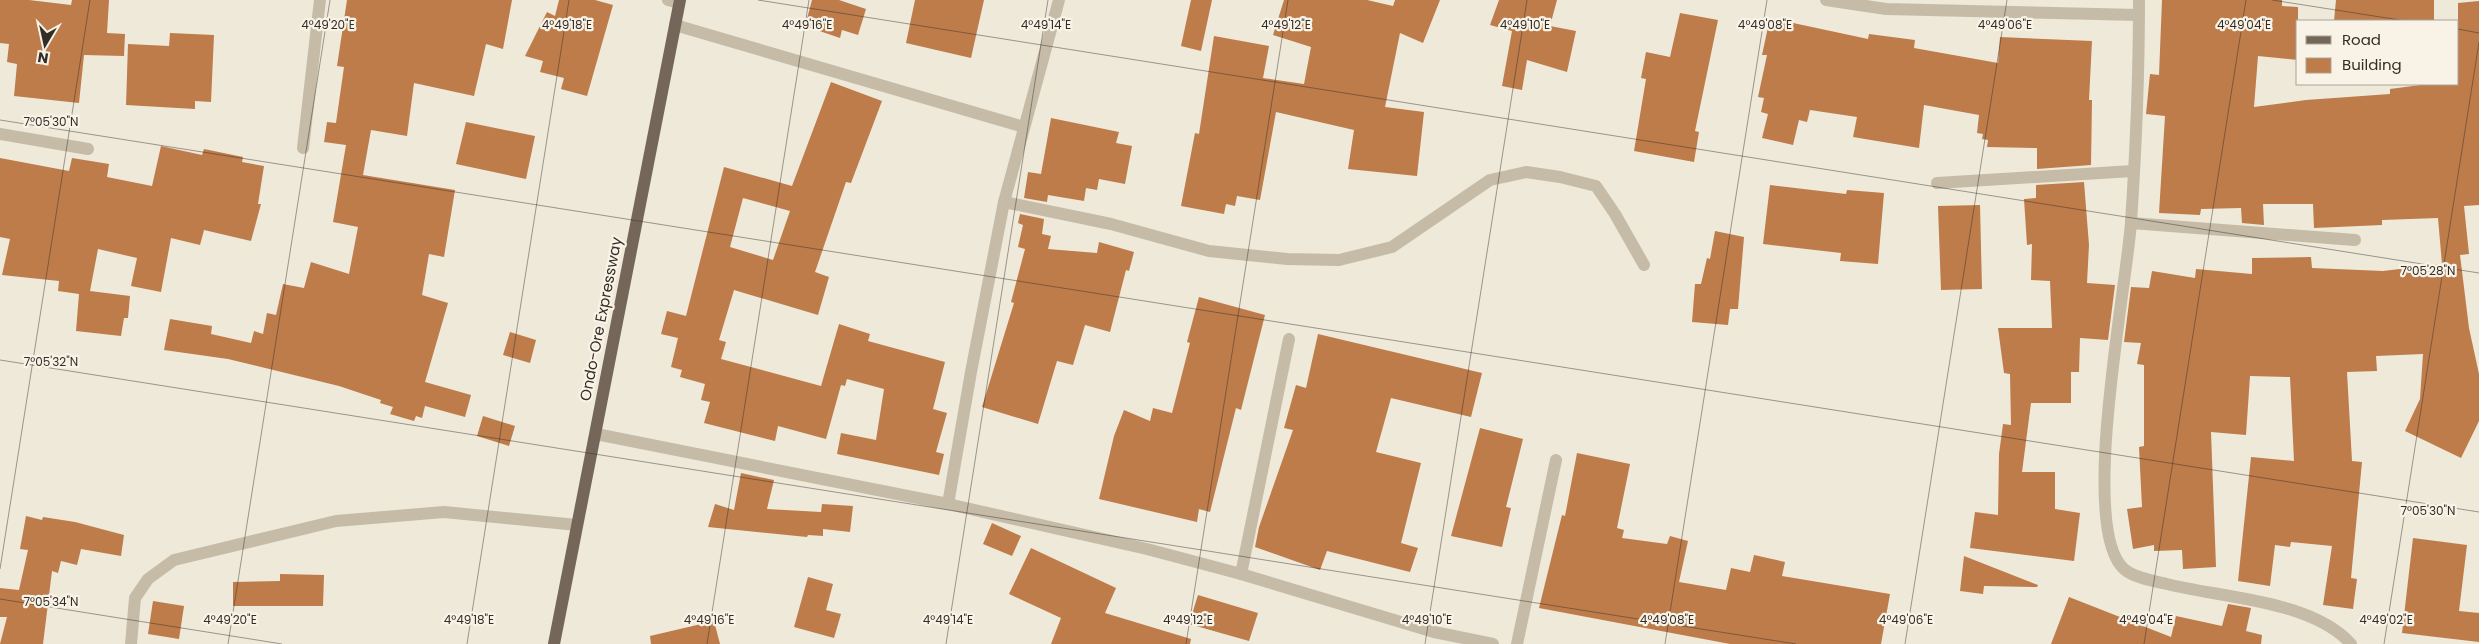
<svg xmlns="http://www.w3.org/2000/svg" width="2479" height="644" viewBox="0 0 2479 644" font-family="Poppins,sans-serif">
<rect width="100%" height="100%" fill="#efe9da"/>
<!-- building -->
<g fill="#bd7c4a" fill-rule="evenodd">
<polygon points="0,0 29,0 71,5 72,0 109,0 107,33 125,34 124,56 84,55 79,103 14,96 17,64 7,62 9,44 0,43"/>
<polygon points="347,0 512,0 503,49 486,44 474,96 414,83 407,136 371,130 363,175 455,190 444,257 429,254 422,295 448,303 425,382 471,395 465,417 425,406 422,418 416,416 414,421 390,414 393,407 380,403 381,400 339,386 228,359 164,350 170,319 212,326 211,334 251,343 254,331 263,334 267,313 276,315 283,284 304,288 311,262 349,274 358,227 333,222 346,145 324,142 327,122 336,123 344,67 337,66"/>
<polygon points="559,0 595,0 613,5 587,96 561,89 564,78 540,72 543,61 525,56 547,12 555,16"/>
<polygon points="812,0 839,0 866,9 858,35 842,30 840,38 805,26"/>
<polygon points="915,0 984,0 971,58 906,43"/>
<polygon points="1191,0 1212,0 1201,51 1181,46"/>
<polygon points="1284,0 1367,0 1393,6 1395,0 1440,0 1423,43 1400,33 1385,107 1424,112 1417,176 1348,169 1354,130 1276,112 1260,200 1237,196 1235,206 1226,204 1224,214 1181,206 1195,133 1199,134 1214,36 1269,46 1263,78 1304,84 1311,47 1273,35"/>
<polygon points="1499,0 1557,0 1550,26 1576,31 1567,72 1527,60 1522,90 1502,86 1512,31 1490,25"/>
<polygon points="2162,0 2282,0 2282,6 2298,7 2298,60 2258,56 2254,107 2306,100 2390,94 2390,89 2428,84 2458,84 2458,3 2479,1 2479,205 2464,206 2469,254 2460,255 2469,328 2479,374 2479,421 2461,458 2405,431 2420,399 2423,354 2376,356 2377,371 2347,372 2352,461 2362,462 2351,578 2357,579 2353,609 2323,605 2332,546 2291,542 2290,547 2275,545 2270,586 2238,581 2251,457 2294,461 2290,377 2250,376 2246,435 2211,432 2216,567 2183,569 2182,550 2154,551 2154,545 2133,549 2127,509 2142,507 2139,447 2144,446 2144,365 2137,364 2141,343 2124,342 2131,287 2149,288 2152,271 2195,278 2196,269 2252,274 2252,258 2311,257 2312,268 2383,271 2442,264 2438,218 2382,220 2382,225 2314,228 2313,204 2263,204 2264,225 2242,223 2241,208 2201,209 2200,215 2159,213 2165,116 2146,114 2150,74 2159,75"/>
<polygon points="2336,0 2434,0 2434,21 2334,21"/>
<polygon points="1680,13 1718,20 1695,131 1699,132 1694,162 1634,151 1646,79 1641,78 1646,52 1670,57"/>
<polygon points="1770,18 1868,39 1869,34 1915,40 1914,48 1998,63 2000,37 2092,41 2089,100 2092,100 2091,165 2037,169 2037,148 1987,147 1988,140 1982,139 1983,134 1977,133 1979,115 1924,105 1919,148 1853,137 1857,117 1810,110 1807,122 1799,120 1793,145 1762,138 1768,114 1761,112 1764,98 1758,97 1767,55 1762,55"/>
<polygon points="170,33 214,35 211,102 195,101 195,109 126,105 128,44 169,46"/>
<path d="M 831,82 L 882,101 L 851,183 L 846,182 L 815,272 L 829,277 L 818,315 L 734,290 L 719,340 L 726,342 L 721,359 L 821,386 L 839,324 L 870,334 L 868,341 L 945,362 L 933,409 L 947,413 L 936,452 L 944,454 L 939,475 L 837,454 L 841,433 L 876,440 L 884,389 L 847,379 L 845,386 L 841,385 L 826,439 L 778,426 L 775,441 L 704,423 L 710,402 L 701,400 L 705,384 L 680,377 L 682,370 L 671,367 L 678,338 L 661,334 L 667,311 L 686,316 L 724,167 L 792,186 ZM 743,198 L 790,211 L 773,260 L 730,247 Z"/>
<polygon points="1051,118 1119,132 1116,143 1132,146 1125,184 1099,179 1097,190 1086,188 1084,201 1048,195 1047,202 1024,198 1028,172 1041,174"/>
<polygon points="466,122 535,136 526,179 456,164"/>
<polygon points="161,146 202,155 204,149 243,157 242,162 264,166 258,204 261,204 251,241 204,230 200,245 171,238 161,292 131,286 137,258 98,249 90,291 130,296 128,318 124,318 121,336 76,331 79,294 58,291 59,281 2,275 10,239 0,237 0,158 69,171 72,158 109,164 107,177 152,186"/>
<polygon points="2084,182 2089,245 2087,283 2115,285 2108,340 2080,338 2079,372 2071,372 2071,403 2031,403 2022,472 2055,472 2055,509 2080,513 2074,561 1970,548 1975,512 1998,515 1999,454 2003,424 2011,425 2010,374 2004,373 1998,328 2052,328 2050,281 2031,280 2032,244 2027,245 2024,199 2036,198 2036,185"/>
<polygon points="1770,185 1846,194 1847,190 1884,193 1878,264 1840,261 1841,253 1763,244"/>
<polygon points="1980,205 1982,289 1941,290 1938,206"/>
<polygon points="1020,214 1044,219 1042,234 1051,236 1048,249 1097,253 1099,242 1134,252 1129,271 1126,270 1110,332 1085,325 1073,365 1057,361 1038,424 982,407 1014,303 1011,302 1025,249 1018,247 1023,225 1018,223"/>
<polygon points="1715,231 1744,237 1738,309 1730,309 1728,325 1692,322 1695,284 1701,284 1707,258 1710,259"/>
<polygon points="1199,297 1265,315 1241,410 1236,408 1210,512 1199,509 1197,522 1099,499 1114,436 1124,410 1150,421 1153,408 1172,413 1190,343 1187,342"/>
<polygon points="510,332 536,340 530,363 503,355"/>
<polygon points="1318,334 1482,373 1471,417 1391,398 1376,452 1421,463 1401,543 1418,548 1410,572 1327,551 1320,570 1255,547 1259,527 1293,430 1284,428 1296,385 1306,388"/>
<polygon points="483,416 515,426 509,446 477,436"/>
<polygon points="1480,428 1523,439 1506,507 1511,508 1502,547 1451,536"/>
<polygon points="1577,453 1630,464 1617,528 1624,530 1622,538 1667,544 1670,536 1688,541 1679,582 1726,590 1731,568 1750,572 1754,555 1785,562 1782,576 1890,594 1881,644 1730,644 1539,608 1562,515 1565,516"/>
<polygon points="741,473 774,480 767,509 821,512 822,504 853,506 850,532 823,529 823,536 808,535 807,537 708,527 715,504 734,510"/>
<polygon points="26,516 42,520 43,517 75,522 124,535 121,556 81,549 77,565 61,561 58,573 52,571 43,644 0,644 7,617 0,617 0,588 19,590 28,550 20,549"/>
<polygon points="992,523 1021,536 1012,556 983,544"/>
<polygon points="2413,538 2467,545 2459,611 2479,613 2479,642 2402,633"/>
<polygon points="1031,548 1116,588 1105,613 1191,639 1190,644 1051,644 1061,618 1009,594"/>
<polygon points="1964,556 2038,585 2037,587 1984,586 1983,594 1960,591"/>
<polygon points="280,574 324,575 323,606 233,606 233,582 280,581"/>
<polygon points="808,577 833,584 826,610 841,614 834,638 794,627"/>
<polygon points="1198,595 1258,613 1249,641 1189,624"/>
<polygon points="2069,597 2171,637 2176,616 2222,626 2228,604 2251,608 2246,631 2262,635 2261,644 2051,644"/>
<polygon points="153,601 184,606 179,639 148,634"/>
<polygon points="714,621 720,644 651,644 650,636"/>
</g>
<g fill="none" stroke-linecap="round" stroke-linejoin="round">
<!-- street -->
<g stroke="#c6bba7" stroke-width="12">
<polyline points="668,0 679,3"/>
<polyline points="1826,0 1886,9 2139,15"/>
<path d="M 2139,0 C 2139,73 2136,148 2131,222 C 2127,286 2078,528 2124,569 C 2134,578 2154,581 2167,584 C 2222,598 2312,600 2351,644"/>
<polyline points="675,25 1024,127"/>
<polyline points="0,134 88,149"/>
<polyline points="303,148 320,0"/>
<polyline points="1937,183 2133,171"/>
<polyline points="1004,202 1111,224 1209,251 1287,259 1339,260 1392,247 1490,180 1526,172 1560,177 1596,186 1615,214 1644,265"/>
<polyline points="2131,223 2355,240"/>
<polyline points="596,434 948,504 1147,549 1241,574 1434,632 1493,644"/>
<polyline points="948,504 971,372 1004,202 1059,0"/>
<polyline points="1241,574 1289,339"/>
<polyline points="131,644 135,598 148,579 174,560 336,521 444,512 577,525"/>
<polyline points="1517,644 1556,460"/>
</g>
<!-- primary -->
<polyline stroke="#746759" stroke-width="12" points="554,644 680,0"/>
</g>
<!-- ticks -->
<path fill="none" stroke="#332d27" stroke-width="1" stroke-opacity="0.45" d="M 758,0 L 2479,273M 2272,0 L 2406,21M 2458,29 L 2479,33M 0,120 L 2479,512M 0,360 L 1796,644M 0,569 L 90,0M 0,599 L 282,644M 228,644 L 330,0M 467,644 L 569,0M 707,644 L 809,0M 946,644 L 1048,0M 1186,644 L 1288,0M 1425,644 L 1527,0M 1665,644 L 1767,0M 1905,644 L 2007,0M 2144,644 L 2246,0M 2384,644 L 2479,42"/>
<g text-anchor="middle" stroke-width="4.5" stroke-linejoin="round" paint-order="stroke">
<!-- street labels -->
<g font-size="15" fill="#332d27" stroke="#f8f3e6">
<text transform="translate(601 319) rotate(-79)" y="5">Ondo-Ore Expressway</text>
</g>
</g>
<g font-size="12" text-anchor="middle" fill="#332d27" stroke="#f8f3e6" stroke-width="4.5" stroke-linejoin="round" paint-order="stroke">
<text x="328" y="29">4°49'20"E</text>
<text x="567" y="29">4°49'18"E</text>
<text x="807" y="29">4°49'16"E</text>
<text x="1046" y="29">4°49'14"E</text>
<text x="1286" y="29">4°49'12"E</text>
<text x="1525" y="29">4°49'10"E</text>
<text x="1765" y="29">4°49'08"E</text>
<text x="2005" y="29">4°49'06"E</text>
<text x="2244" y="29">4°49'04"E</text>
<text x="51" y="126">7°05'30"N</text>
<text x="2428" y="275">7°05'28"N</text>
<text x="51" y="366">7°05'32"N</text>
<text x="2428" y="515">7°05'30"N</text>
<text x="51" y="606">7°05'34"N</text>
<text x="230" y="624">4°49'20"E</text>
<text x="469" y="624">4°49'18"E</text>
<text x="709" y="624">4°49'16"E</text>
<text x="948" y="624">4°49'14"E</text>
<text x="1188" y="624">4°49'12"E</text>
<text x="1427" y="624">4°49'10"E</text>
<text x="1667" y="624">4°49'08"E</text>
<text x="1906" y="624">4°49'06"E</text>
<text x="2146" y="624">4°49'04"E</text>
<text x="2386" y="624">4°49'02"E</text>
</g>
<!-- legend -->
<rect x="2296" y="20" width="162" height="65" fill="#f8f3e6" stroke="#a9a49a"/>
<rect x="2306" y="36" width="25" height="8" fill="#746759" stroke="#a9a49a"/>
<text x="2342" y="45" font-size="15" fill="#332d27">Road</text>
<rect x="2306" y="58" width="25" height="15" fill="#bd7c4a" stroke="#a9a49a"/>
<text x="2342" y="70" font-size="15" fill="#332d27">Building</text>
<!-- north arrow -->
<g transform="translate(45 45) rotate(189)" stroke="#f8f3e6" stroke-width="4" paint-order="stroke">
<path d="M0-4L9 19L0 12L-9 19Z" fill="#332d27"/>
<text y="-8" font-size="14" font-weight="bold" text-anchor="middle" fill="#332d27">N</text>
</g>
</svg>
